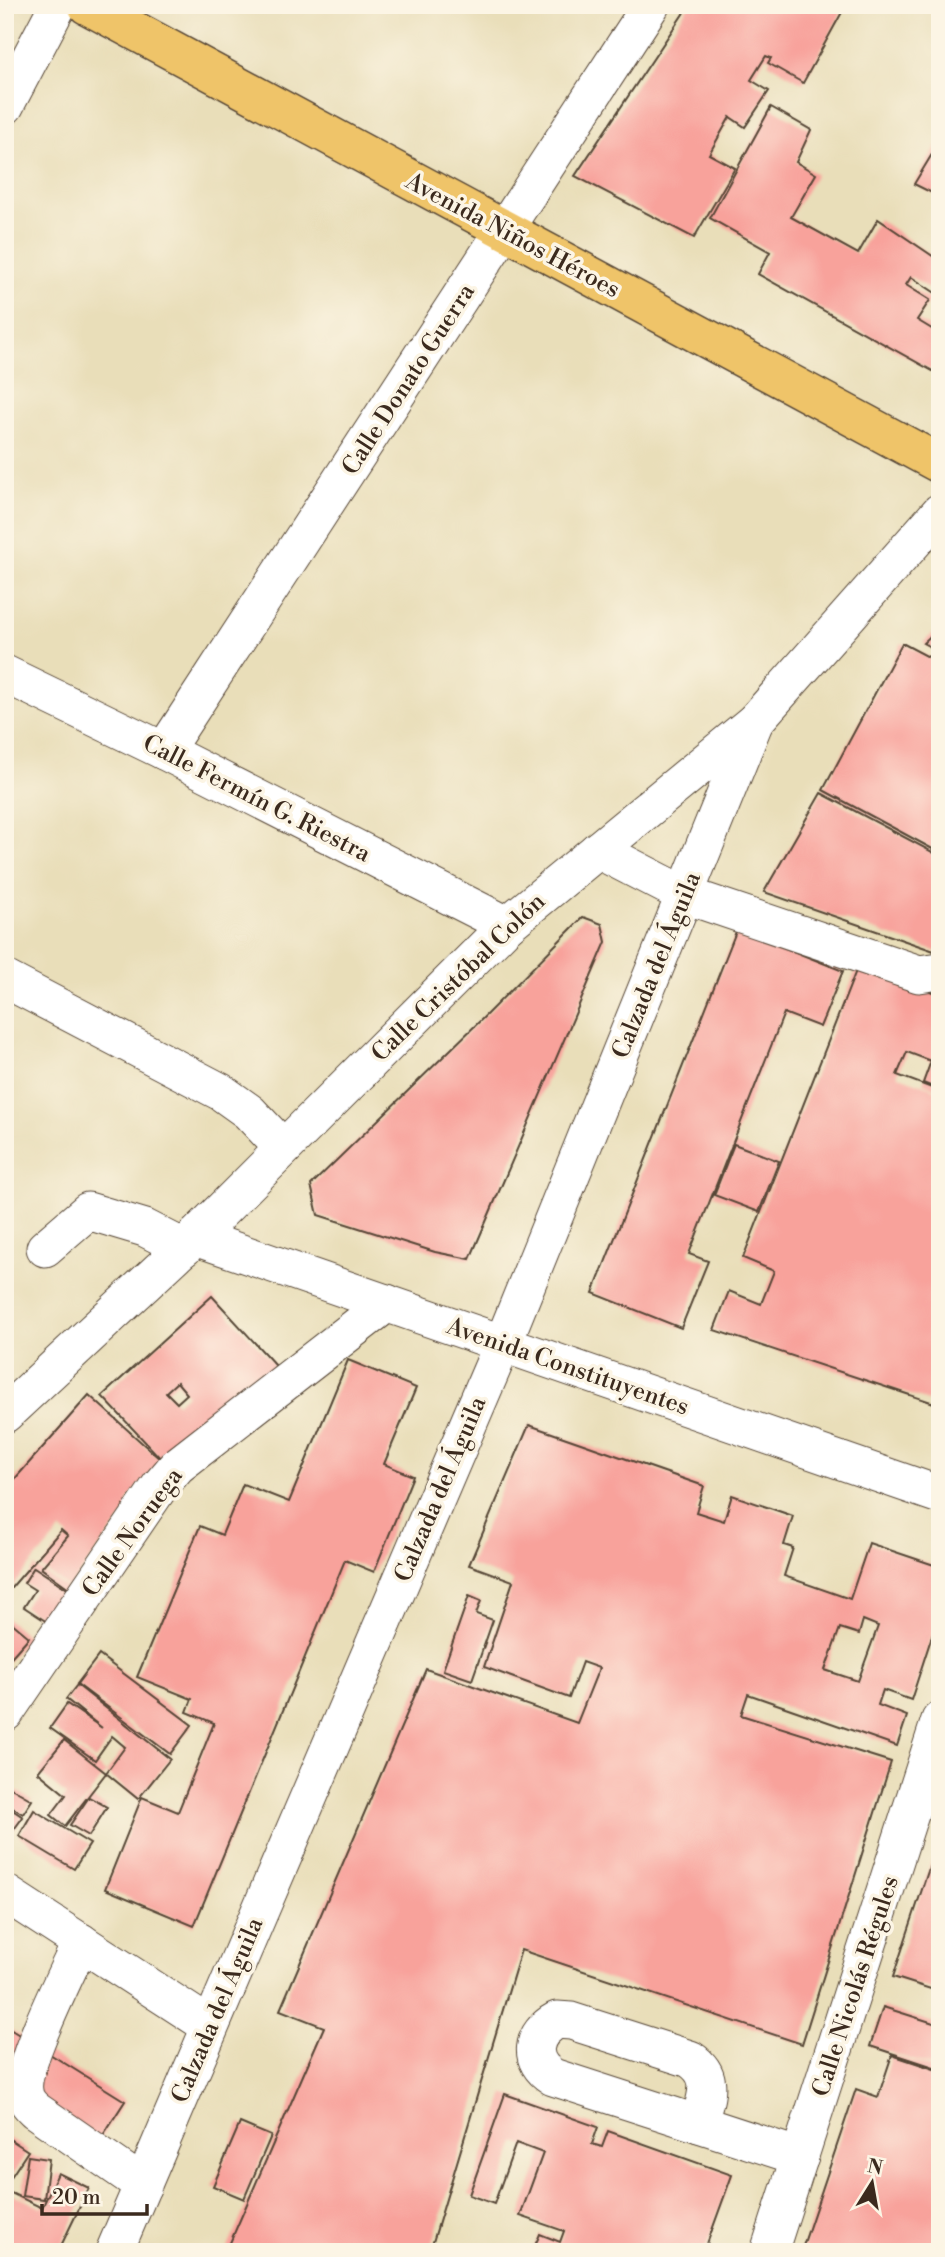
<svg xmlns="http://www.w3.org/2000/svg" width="945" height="2257" viewBox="0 0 945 2257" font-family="'Libre Bodoni',serif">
<rect width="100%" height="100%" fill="#fcf5e5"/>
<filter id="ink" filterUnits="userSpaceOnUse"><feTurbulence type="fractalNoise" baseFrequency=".0143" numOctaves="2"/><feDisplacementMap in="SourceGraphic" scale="14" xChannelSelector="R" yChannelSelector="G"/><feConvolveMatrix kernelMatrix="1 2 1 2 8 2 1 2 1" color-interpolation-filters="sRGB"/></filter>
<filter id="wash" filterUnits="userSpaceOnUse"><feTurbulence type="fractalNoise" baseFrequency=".00686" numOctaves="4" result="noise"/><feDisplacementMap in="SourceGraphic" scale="28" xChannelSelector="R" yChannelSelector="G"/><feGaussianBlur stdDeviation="1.57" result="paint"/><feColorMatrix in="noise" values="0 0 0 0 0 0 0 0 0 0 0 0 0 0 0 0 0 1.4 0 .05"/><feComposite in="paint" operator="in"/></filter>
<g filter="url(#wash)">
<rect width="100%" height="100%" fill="#e9deb9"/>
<g id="blocks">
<!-- building -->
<g fill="#f8a29b" fill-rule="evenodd">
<polygon points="689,5 846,5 803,83 768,63 771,58 766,56 751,80 769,91 745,127 730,117 709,154 735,168 694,238 575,176"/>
<polygon points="771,107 811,130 796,162 816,174 791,217 858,254 878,219 940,261 940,296 911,277 906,285 930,300 917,320 940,334 940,375 758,274 770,252 710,218"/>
<polygon points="940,141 940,197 914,184"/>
<polygon points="940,627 940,652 923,643"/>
<polygon points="902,643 934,660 937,654 940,656 940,853 823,790"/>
<polygon points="821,793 940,856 940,953 764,892"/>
<polygon points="583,917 602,924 606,942 470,1259 435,1252 318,1215 311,1185 482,1019"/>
<polygon points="737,929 843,971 820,1027 784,1013 689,1254 708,1261 681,1328 593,1293"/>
<polygon points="859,963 940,995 940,1090 923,1083 931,1061 907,1052 897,1075 940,1091 940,1405 714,1330 729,1291 761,1304 774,1271 743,1258"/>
<polygon points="734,1144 779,1161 759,1212 714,1195"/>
<path d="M 212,1296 L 276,1366 L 204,1430 L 164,1462 L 102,1396 ZM 177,1382 L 187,1394 L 177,1403 L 166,1392 Z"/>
<polygon points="348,1360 416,1388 384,1464 413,1476 374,1572 345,1560 194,1926 105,1889 142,1797 178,1812 214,1723 187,1712 192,1699 137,1677 200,1526 222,1535 243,1484 289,1502"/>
<polygon points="89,1395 161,1460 127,1501 132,1505 69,1588 41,1568 68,1536 61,1530 5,1595 5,1490"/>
<path d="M 529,1425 L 704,1486 L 696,1512 L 724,1521 L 732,1495 L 793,1516 L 784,1545 L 793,1548 L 784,1576 L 850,1599 L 869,1543 L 940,1567 L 940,1611 L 911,1700 L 883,1690 L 878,1705 L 907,1716 L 897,1746 L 748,1694 L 741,1715 L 891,1762 L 802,2044 L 521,1950 L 430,2252 L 226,2252 L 324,2027 L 280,2010 L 426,1669 L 577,1723 L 599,1668 L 582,1662 L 569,1698 L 484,1667 L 513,1581 L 469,1565 ZM 863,1620 L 878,1626 L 858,1681 L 825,1670 L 840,1628 L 859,1634 Z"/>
<polygon points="34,1567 72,1592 50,1624 24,1607 35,1590 24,1583"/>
<polygon points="469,1596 481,1601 476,1614 493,1620 472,1680 443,1670"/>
<polygon points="5,1617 29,1637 5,1664"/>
<polygon points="99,1655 192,1725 170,1754 77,1684"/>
<polygon points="77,1685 170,1759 138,1799 106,1773 125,1747 112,1736 95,1760 50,1728 67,1704 102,1728 66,1699"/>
<polygon points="64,1740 106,1773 65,1826 51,1815 66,1795 38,1772"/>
<polygon points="11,1788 32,1800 23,1814 5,1803 5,1798"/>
<polygon points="89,1797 107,1807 89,1836 70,1825"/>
<polygon points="5,1805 23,1817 12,1832 5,1828"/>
<polygon points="34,1810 90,1844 74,1869 19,1836"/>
<polygon points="939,1838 940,1838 940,1992 893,1977"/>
<polygon points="883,2007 940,2025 940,2069 870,2046"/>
<polygon points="5,2026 125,2101 98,2143 5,2084"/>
<polygon points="892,2055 940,2071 940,2252 801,2252 856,2089 878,2097"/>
<polygon points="505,2094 598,2127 592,2144 602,2147 608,2131 732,2175 704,2252 532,2252 540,2234 560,2242 564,2231 520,2216 543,2153 516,2143 494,2204 469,2195"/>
<polygon points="240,2123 271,2136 244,2199 213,2186"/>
<polygon points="5,2136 28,2151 5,2186"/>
<polygon points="28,2156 49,2159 44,2199 22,2196"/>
<polygon points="58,2173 89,2188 58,2252 5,2252 5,2190 42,2208"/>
</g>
</g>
</g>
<g filter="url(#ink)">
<use href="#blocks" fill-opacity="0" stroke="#554535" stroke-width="2"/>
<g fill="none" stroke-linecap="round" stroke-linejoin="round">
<!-- minor casing -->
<g stroke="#554535" stroke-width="39">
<g id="minor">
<polyline points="5,106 58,5"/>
<polyline points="5,674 164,751 507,925"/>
<polyline points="164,751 651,5"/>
<polyline points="598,850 685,895 919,974 940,971"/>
<polyline points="5,979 221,1092 249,1112 283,1148"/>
<polyline points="195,1237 940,1495"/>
<polyline points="45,1248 88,1211 145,1228 184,1248"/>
<polyline points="5,1414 195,1237 507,925 755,721 940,512"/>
<polyline points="5,1713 160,1486 177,1466 387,1303"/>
<polyline points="5,1893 210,2026"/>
<path d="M 81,1942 C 68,1970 20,2066 24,2091 C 25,2100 29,2104 35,2110 L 143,2185"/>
<path d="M 557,2020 L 571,2021 L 690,2059 C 717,2077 705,2097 699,2124 L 553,2077 C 527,2061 531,2034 557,2020 Z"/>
<polyline points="699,2124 800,2157"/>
<polyline points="114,2252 503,1343 755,721"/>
<polyline points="769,2252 940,1720"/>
</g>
</g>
<!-- major casing -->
<g stroke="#554535" stroke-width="41">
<polyline id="major" points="87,5 940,464"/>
</g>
<!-- minor -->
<use href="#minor" stroke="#fff" stroke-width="37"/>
<!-- major -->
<use href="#major" stroke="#efc469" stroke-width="38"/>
</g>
</g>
<g text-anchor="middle" stroke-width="7" stroke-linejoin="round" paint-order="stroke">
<!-- street labels -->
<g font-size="24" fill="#3b2a1e" stroke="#fcf5e5">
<text transform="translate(513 235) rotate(28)" y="8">Avenida Niños Héroes</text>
<text transform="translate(408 379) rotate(-57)" y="8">Calle Donato Guerra</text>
<text transform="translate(257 798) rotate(27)" y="8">Calle Fermín G. Riestra</text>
<text transform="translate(656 965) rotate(-68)" y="8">Calzada del Águila</text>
<text transform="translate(458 977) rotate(-44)" y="8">Calle Cristóbal Colón</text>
<text transform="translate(568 1366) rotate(19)" y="8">Avenida Constituyentes</text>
<text transform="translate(440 1489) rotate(-67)" y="8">Calzada del Águila</text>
<text transform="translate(132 1532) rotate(-54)" y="8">Calle Noruega</text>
<text transform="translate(855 1986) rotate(-72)" y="8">Calle Nicolás Régules</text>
<text transform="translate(217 2010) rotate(-67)" y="8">Calzada del Águila</text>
</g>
</g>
<!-- margin -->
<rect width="945" height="2257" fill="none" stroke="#fcf5e5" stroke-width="28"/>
<!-- north arrow -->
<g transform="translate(872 2183) rotate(11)" stroke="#fcf5e5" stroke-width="5" paint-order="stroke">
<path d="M0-5L12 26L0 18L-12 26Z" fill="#3b2a1e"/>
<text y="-10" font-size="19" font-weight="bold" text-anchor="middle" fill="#3b2a1e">N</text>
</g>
<!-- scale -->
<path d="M42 2204v10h105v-10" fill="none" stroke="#3b2a1e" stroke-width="3.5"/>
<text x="52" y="2204" font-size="21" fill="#3b2a1e" stroke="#fcf5e5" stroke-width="5" paint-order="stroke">20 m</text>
</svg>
